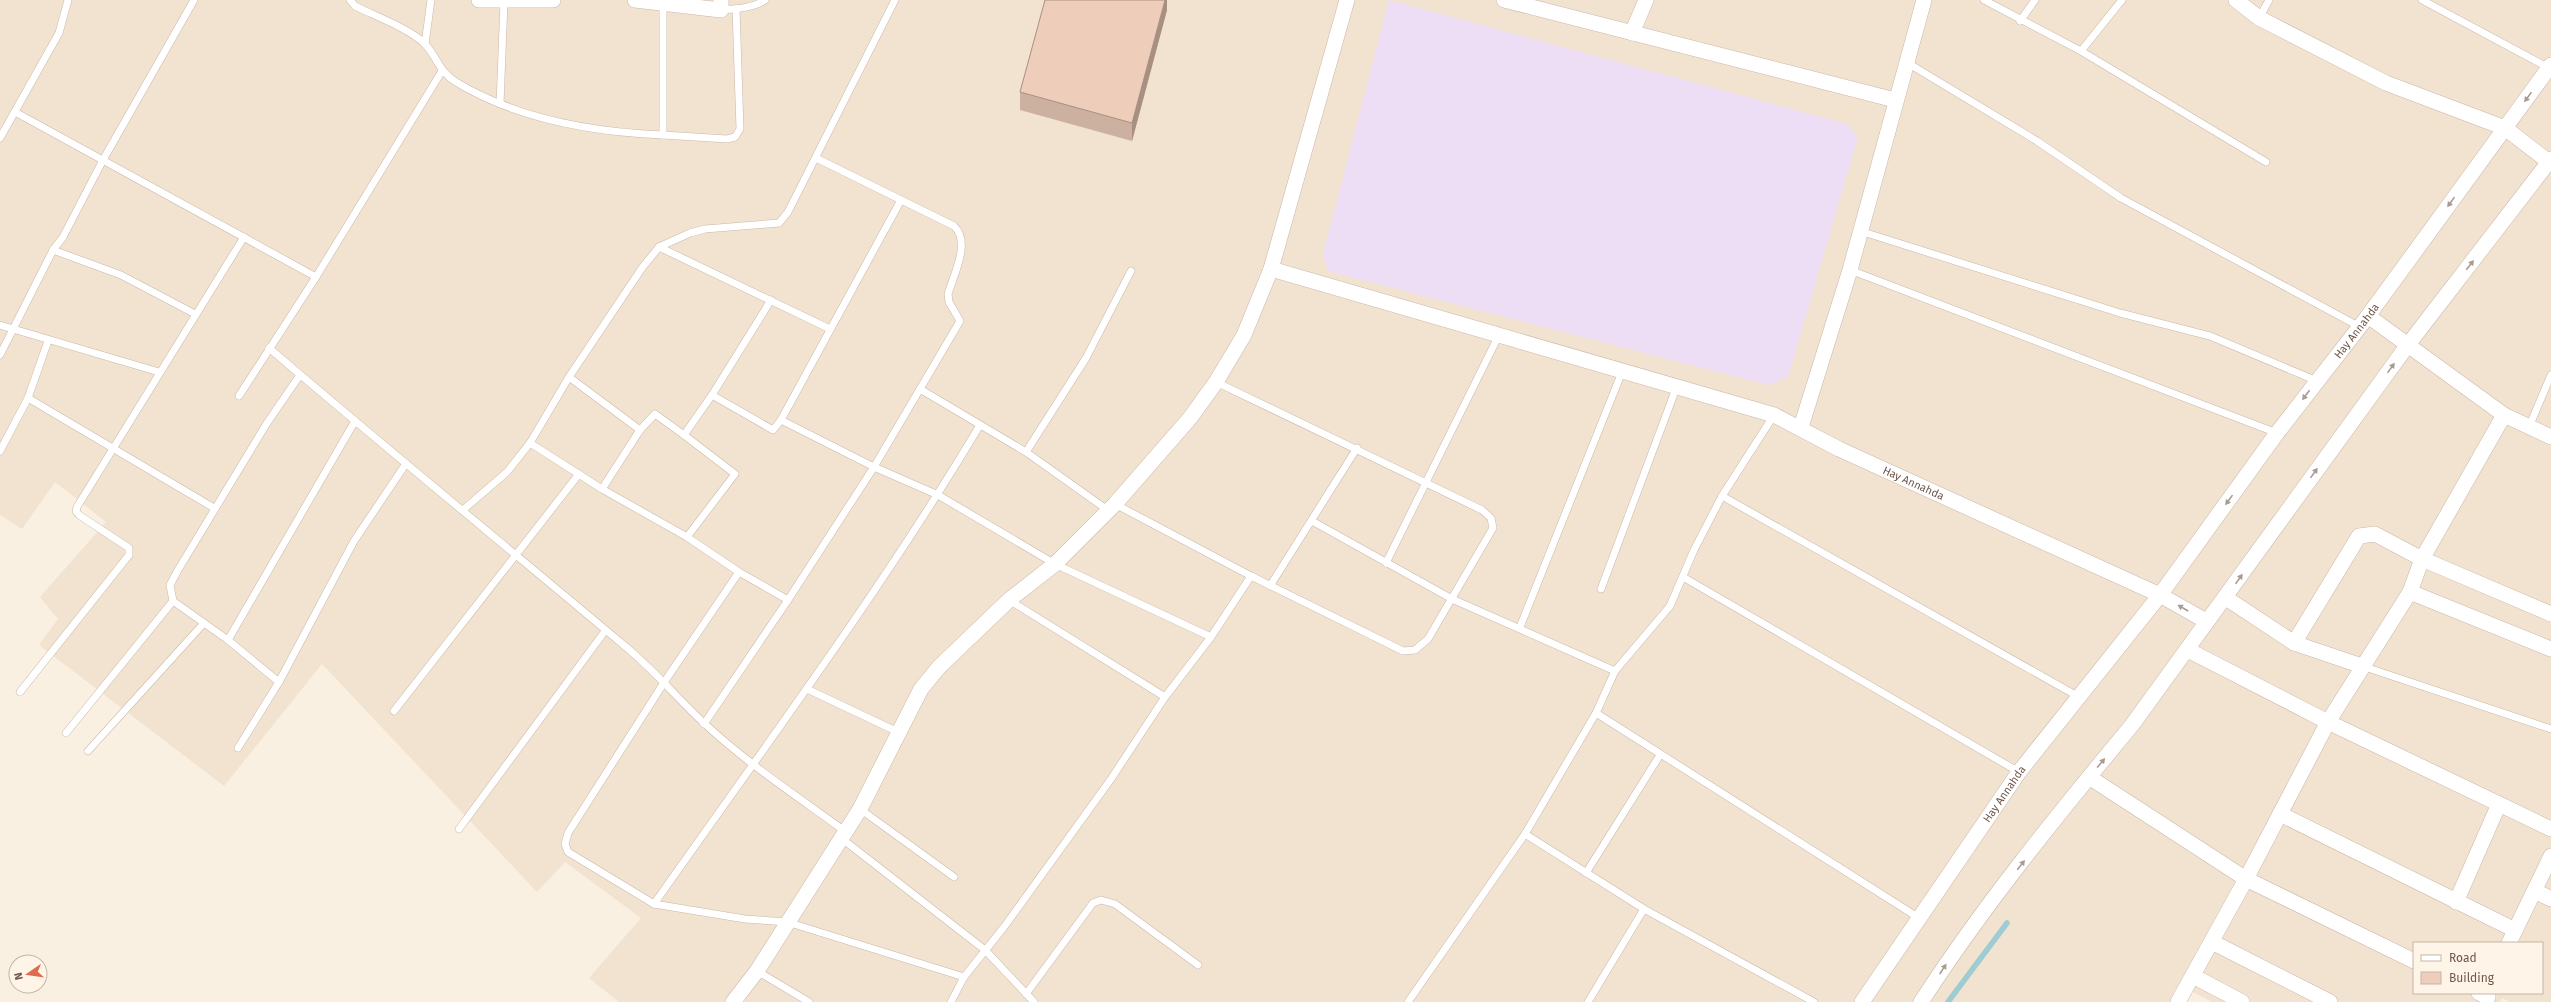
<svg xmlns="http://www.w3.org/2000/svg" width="2551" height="1002" viewBox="0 0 2551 1002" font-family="'Fira Sans',sans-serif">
<rect width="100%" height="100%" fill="#faf0e1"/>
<!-- residential -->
<path fill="#f2e2d0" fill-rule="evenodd" d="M 0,0 L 2551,0 L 2551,1002 L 2510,1002 L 2502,998 L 2500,1002 L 2212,1002 L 2191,991 L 2185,1002 L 619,1002 L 589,978 L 641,918 L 565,862 L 537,892 L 322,664 L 224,786 L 39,645 L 58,619 L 40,597 L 106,522 L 55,482 L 22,529 L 0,515 ZM 2414,943 L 2542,943 L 2542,993 L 2414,993 Z"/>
<!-- education -->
<polygon fill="#eddef6" points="1389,0 1847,124 1858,137 1788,377 1768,385 1328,271 1323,254"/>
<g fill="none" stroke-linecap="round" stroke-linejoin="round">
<!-- stream -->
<polyline stroke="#9eccd3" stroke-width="5.5" points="1948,1002 2007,923"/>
<!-- service casing -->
<g stroke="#cab8a9" stroke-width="8">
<g id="service">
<path d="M 350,0 L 355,6 C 375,16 408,28 424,43 C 437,56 438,71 456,82 C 517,119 593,132 663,135 L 663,5"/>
<polyline points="1984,0 2081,51 2266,162"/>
<polyline points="2422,0 2549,68"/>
<path d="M 721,10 C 734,9 754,8 765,0"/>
<polyline points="2259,18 2269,0"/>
<polyline points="2020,21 2035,0"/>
<polyline points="425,44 431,0"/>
<polyline points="2081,51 2122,0"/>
<polyline points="1906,62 2037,141 2121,198 2360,327"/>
<polyline points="500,104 504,2"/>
<polyline points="15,112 316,277 442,71"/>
<polyline points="663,135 727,139 735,137 740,129 736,9"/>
<polyline points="0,138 59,33 68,0"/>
<polyline points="901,200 781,420 874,467 938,495 1055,564 1211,637"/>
<polyline points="1860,231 2120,313 2210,336 2317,381"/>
<polyline points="659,247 830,329"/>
<polyline points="53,250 121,275 195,314"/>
<polyline points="1850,270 2277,433"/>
<polyline points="771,300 712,395 773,430 781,420"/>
<polyline points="0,325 159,372"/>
<path d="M 269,348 C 387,449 507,547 626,647 C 655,671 678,699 705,724 C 748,764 798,797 846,832"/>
<polyline points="0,355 53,250 63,237 103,160 194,0"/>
<polyline points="569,377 640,430 655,414 684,435 712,395"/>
<polyline points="1216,382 1482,510 1491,518 1493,528 1428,639 1415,650 1403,651 1251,576"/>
<polyline points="920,389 1026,452 1109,511"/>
<polyline points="239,396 316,277"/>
<polyline points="28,398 214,508"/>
<polyline points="1774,415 1722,496 1694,550 1670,606 1615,671 1596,713 1525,834 1644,909 1814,1002"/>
<polyline points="2529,427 2551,375"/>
<polyline points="684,435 735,474 687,537"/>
<polyline points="530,443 602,489 687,537 739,572"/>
<polyline points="0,451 28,398 48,341"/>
<polyline points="1026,452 1086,358 1131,271"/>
<polyline points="602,489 640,430"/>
<polyline points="1722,496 2079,697"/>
<polyline points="463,510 507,472 530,443 569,377 642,268 659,247 690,233 705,229 779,223 788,212 895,0"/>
<polyline points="1312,521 1452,599 1615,671"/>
<polyline points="1386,563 1498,337"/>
<polyline points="1683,577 2019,772"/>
<polyline points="1270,586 1357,448"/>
<polyline points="1601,589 1677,386"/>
<polyline points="788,600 739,572 665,681 568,833 565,844 568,852 654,904 745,919 787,922 964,977"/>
<polyline points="1009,600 1165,697"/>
<polyline points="173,601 228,640 279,682"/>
<polyline points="1520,627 1622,372"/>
<polyline points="228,640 355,421"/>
<polyline points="2362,666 2551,729"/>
<polyline points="807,689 898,732"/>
<polyline points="20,692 129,555 129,548 79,515 76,511 77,507 244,237"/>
<polyline points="394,711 579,474"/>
<polyline points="1596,713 1919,918"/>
<path d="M 704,724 L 788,600 L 874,467 L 960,321 L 949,302 L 948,294 C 954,274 971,242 954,226 L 816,158"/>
<polyline points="66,733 173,601 170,585 178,570 267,423 300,375"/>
<polyline points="238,748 279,682 354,541 405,465"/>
<polyline points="88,751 204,623"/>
<polyline points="860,809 954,877"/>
<polyline points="459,829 605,631"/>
<polyline points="841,838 985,950 1034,1002"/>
<polyline points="1586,873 1660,755"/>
<path d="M 654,904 C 765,746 881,591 980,425"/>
<polyline points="757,971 809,1002"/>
<polyline points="1026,994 1093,903 1101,900 1115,904 1198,965"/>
<polyline points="951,1002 964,977 1004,927 1111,779 1165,697 1211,637 1251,576 1115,504"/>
<polyline points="1408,1002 1525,834"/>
<polyline points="1588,1002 1644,909"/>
</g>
</g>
<!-- minor casing -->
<g stroke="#cab8a9" stroke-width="16">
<g id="minor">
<polyline points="479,0 553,0"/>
<polyline points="635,0 721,10 721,0"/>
<polyline points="1504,0 1895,100"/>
<polyline points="2236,0 2259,18 2386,83 2505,128 2549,162"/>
<polyline points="1632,33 1646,0"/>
<path id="s1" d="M 1271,269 L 1774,415 L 1839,449 L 2160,595 L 2206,621"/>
<polyline points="2368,316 2504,415 2551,437"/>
<polyline points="1801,427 1850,270 1924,0"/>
<polyline points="2410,592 2551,649"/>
<polyline points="2226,598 2294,643 2362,666"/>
<polyline points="2294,643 2359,536 2375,534 2422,559 2551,614"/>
<polyline points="2188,650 2328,722 2551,829"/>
<polyline points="2089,777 2246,879 2414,961"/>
<polyline points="2280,814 2515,930"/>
<polyline points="2535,891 2551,899"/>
<polyline points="2456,902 2499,804"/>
<polyline points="2212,942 2330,1002"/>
<polyline points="2509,943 2551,856"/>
<polyline points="2193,976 2242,1002"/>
<polyline points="2479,993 2488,997"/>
<polyline points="733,1002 757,971 860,809 921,689 939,667 1009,600 1055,564 1115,504 1190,418 1216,382 1244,335 1271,269 1347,0"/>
<path id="s2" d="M 1862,1002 L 2019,772 L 2160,595 L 2277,433 L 2368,316 L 2551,65"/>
<path d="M 1921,1002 C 1984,905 2058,814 2132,725 L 2407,346 L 2551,159"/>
<polyline points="2178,1002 2246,879 2328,722 2410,592 2422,559 2504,415"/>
</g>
</g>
<!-- service -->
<use href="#service" stroke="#fff" stroke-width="7"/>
<!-- minor -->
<use href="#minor" stroke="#fff" stroke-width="15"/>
</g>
<!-- wall -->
<polygon fill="#cdb1a0" points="1167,0 1167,10 1132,141 1020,110 1020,92"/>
<!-- shaded-wall -->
<polygon fill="#a79082" points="1165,0 1167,0 1167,10 1132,141 1132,123"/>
<!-- building -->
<polygon fill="#eeceba" stroke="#a79082" points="1045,0 1165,0 1132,123 1020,92"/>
<!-- one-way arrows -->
<defs><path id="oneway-solid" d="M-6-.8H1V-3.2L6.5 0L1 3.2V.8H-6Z"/></defs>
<g fill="#a99a92">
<use href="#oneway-solid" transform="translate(2528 97) rotate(126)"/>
<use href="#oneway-solid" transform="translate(2451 202) rotate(126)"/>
<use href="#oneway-solid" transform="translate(2470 265) rotate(-52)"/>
<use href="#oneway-solid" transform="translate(2391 368) rotate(-54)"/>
<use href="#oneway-solid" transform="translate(2306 395) rotate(127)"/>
<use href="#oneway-solid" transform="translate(2314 473) rotate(-55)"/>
<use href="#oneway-solid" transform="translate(2229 500) rotate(126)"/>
<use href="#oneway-solid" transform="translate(2239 579) rotate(-55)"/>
<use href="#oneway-solid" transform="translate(2183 608) rotate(-150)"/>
<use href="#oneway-solid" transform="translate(2101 763) rotate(-50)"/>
<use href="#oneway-solid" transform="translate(2021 865) rotate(-52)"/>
<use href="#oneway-solid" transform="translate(1943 969) rotate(-57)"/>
</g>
<g text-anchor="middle" stroke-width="3" stroke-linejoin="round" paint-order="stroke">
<!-- street labels -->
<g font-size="11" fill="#70574a" stroke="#fef4e7">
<text dy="4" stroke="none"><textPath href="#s2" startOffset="834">Hay Annahda</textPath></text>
<text dy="4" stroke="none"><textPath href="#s1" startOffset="679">Hay Annahda</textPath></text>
<text dy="4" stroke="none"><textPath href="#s2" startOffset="252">Hay Annahda</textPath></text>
</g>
</g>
<!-- legend -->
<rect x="2413" y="942" width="130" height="52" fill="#fef4e7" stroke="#c5b5a8"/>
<rect x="2421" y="955" width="20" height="6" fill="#ffffff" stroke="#c5b5a8"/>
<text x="2449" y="962" font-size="12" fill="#70574a">Road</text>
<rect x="2421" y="972" width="20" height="12" fill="#eeceba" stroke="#c5b5a8"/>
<text x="2449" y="982" font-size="12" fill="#70574a">Building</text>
<!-- north arrow -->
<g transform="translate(28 974) rotate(257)"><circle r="19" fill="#fef4e7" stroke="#c5b5a8"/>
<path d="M0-3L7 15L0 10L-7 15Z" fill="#de6b4c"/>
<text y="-6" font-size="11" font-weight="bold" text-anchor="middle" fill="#70574a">N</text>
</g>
</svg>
